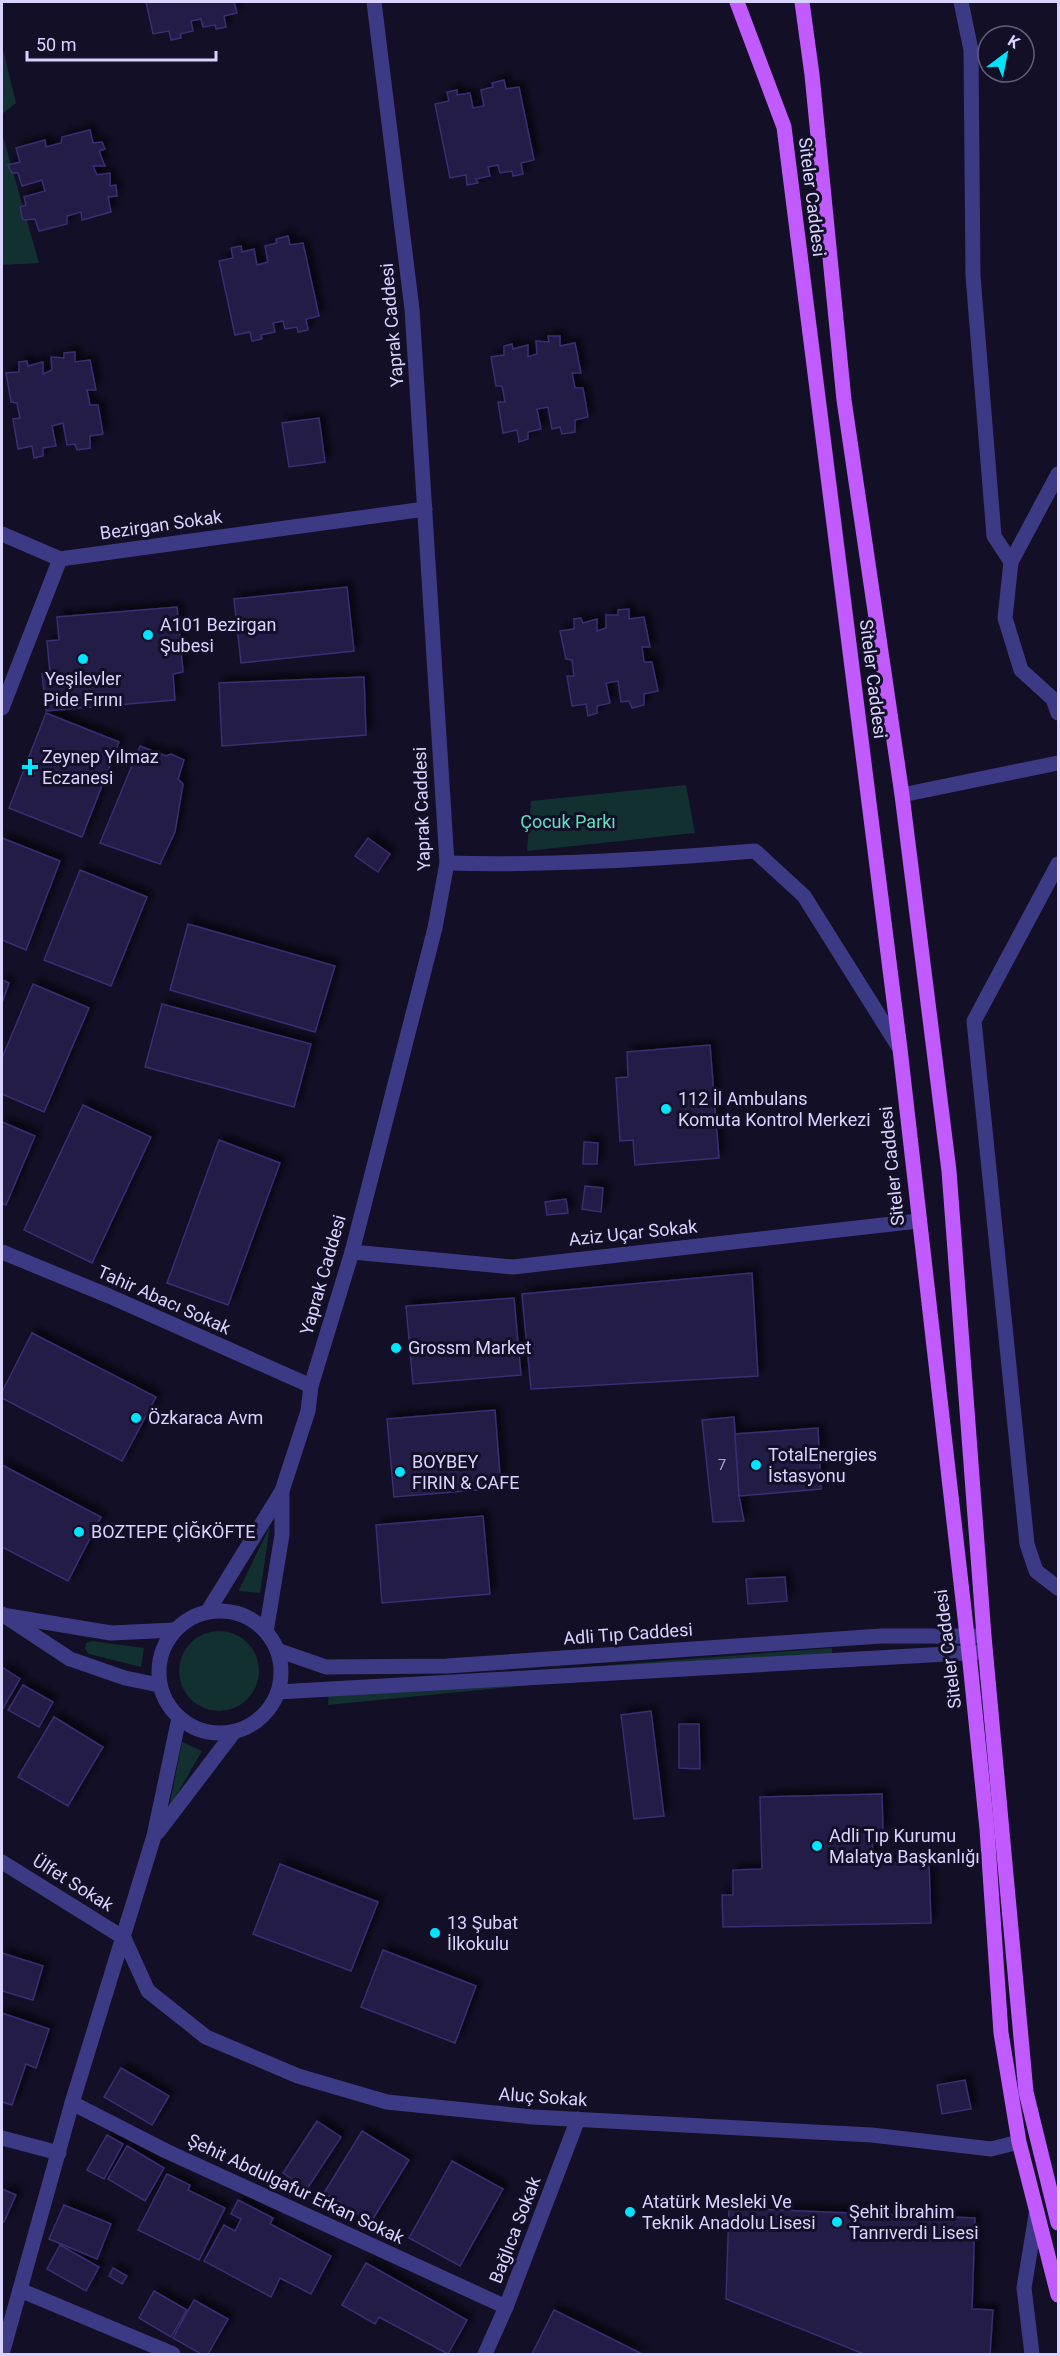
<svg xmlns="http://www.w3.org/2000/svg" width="1060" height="2356" viewBox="0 0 1060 2356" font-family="Roboto,sans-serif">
<defs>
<filter id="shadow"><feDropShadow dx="5.5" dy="-5.5" stdDeviation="3" flood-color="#0009"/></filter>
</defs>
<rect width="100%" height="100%" fill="#130f26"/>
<!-- green -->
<g fill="#12302f">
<polygon points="2,45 16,103 2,114"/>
<polygon points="2,133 39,263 2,265"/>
<polygon points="686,785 695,833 527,851 531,801"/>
<polygon points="270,1526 260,1593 239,1591 239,1590"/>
<circle cx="219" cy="1671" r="40"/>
<polygon points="92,1641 144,1648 141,1667 89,1654 85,1649 86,1643"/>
<polygon points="832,1648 832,1655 328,1705 329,1682 413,1680"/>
<polygon points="182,1742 202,1751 169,1808"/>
</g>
<!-- building -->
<g fill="#241b47" stroke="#3b2d73" stroke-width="1.5" filter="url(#shadow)">
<polygon points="146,2 234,2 237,13 224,16 226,27 216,29 215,25 203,27 201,19 191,21 193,31 180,34 181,38 171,40 169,31 153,34"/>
<polygon points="504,80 506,89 519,87 534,160 521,163 523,174 513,176 512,171 500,173 498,165 488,167 490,176 476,179 478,183 467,185 466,175 450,178 435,104 449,101 447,92 457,90 457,95 470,93 473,108 484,106 481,90 493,87 492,83"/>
<polygon points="90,130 93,143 102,142 105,149 99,151 105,166 93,166 97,175 110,173 110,186 116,185 117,196 108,197 111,212 82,220 81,212 67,216 67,224 39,231 35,219 23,220 20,207 26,205 24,197 45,191 42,180 22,186 18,173 12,173 8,165 20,162 16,148 45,140 46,147 61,143 62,137"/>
<polygon points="288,236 290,245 303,243 319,316 306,319 308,330 298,332 297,327 285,329 283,321 273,323 275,332 261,335 262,339 252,341 250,332 235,335 219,261 233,258 231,248 241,246 242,252 254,249 257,265 268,262 265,246 277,243 276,239"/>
<polygon points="548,336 560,336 560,346 575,343 581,373 572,373 575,388 583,388 588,417 575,420 575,432 562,434 560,427 552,429 548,407 537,409 541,429 528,432 528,439 519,442 517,430 503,433 498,402 505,402 502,386 496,386 491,357 504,355 504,346 512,344 513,349 528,345 528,357 537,354 536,341 549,342"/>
<polygon points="75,352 75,362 90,360 96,390 87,390 90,405 98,405 103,434 90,436 90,448 77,450 75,444 67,445 63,423 52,426 56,446 43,448 43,456 34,458 32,446 18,449 13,419 20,418 17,403 11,402 6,373 19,372 19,362 27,361 28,366 43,362 43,374 52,370 51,357 64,358 64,353"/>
<polygon points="319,418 325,462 289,467 282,423"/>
<polygon points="347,587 354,651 241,663 234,599"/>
<polygon points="177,607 183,672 173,674 175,700 46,711 42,674 50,673 47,641 59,640 57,617"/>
<polygon points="629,609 629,619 644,617 650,647 642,647 644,662 652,662 658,691 644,694 644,705 632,708 629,701 621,702 618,681 606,683 610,703 597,706 597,713 588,716 586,704 572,706 567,676 574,676 572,660 566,659 560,631 574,629 574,619 581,618 583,623 597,619 597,631 606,628 606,615 618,615 618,610"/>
<polygon points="364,677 366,735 222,746 219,683"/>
<polygon points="46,713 119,742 82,837 9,808"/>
<polygon points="140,746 166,756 171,754 184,760 178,779 183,784 175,832 160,864 100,843"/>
<polygon points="2,838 60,861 26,950 2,940"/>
<polygon points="368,838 390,854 378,872 355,856"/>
<polygon points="80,870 147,897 111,986 44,960"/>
<polygon points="188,924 335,966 315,1032 170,990"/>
<polygon points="2,980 9,983 2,1003"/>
<polygon points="33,984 89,1008 44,1112 2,1094 2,1058"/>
<polygon points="162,1004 311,1044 294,1107 145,1067"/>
<polygon points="710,1045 719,1158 635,1165 633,1140 620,1141 616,1078 628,1077 627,1052"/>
<polygon points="83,1105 151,1137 92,1263 24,1230"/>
<polygon points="2,1122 35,1136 6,1205 2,1203"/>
<polygon points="219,1140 280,1163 228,1305 167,1283"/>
<polygon points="584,1142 598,1143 597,1164 583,1164"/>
<polygon points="585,1186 603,1188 601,1212 582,1209"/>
<polygon points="566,1199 568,1213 547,1215 545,1202"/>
<polygon points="752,1273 758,1376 531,1389 522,1294"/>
<polygon points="514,1298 521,1375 413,1384 406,1306"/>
<polygon points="32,1333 156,1397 122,1461 2,1398 2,1392"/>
<polygon points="495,1410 501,1488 394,1497 387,1419"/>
<polygon points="734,1417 739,1496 744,1521 713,1522 702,1420"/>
<polygon points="818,1428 821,1489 739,1496 735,1434"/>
<polygon points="2,1465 101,1517 68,1581 2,1547"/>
<polygon points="483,1516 490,1594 382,1603 376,1525"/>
<polygon points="785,1577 787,1601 748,1604 746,1579"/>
<polygon points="2,1667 20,1679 2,1710"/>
<polygon points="23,1685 53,1702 39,1727 8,1710"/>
<polygon points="651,1711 664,1816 634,1819 621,1715"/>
<polygon points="54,1717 103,1747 68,1806 18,1777"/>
<polygon points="679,1724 699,1724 700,1769 679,1768"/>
<polygon points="882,1794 883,1831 872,1831 873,1863 929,1862 931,1923 723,1927 722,1895 733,1895 733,1870 762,1869 760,1797"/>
<polygon points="280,1864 378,1902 351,1971 253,1934"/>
<polygon points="383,1950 476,1986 455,2043 361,2007"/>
<polygon points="2,1953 43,1966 33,2000 2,1991"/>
<polygon points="2,2013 49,2029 36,2068 26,2064 12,2105 2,2102"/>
<polygon points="121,2068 169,2096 152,2125 104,2097"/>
<polygon points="965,2080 971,2109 942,2114 937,2085"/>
<polygon points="317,2121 341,2137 307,2189 283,2173"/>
<polygon points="362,2131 409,2160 371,2222 324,2193"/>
<polygon points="107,2135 123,2144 104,2179 87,2170"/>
<polygon points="127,2146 164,2168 145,2201 108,2179"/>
<polygon points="452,2161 503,2189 460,2266 409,2238"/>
<polygon points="167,2174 190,2185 188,2190 225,2208 199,2260 138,2230"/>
<polygon points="2,2189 16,2195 4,2222 2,2221"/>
<polygon points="238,2200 273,2218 270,2224 331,2256 311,2294 280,2278 271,2297 204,2261 224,2225 235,2231 241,2219 231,2214"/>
<polygon points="64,2205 111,2224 97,2259 49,2239"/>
<polygon points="729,2208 975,2218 972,2309 993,2310 990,2354 864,2354 726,2299"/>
<polygon points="60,2245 99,2267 86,2291 47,2269"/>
<polygon points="366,2263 467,2320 448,2354 379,2317 375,2324 342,2305"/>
<polygon points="113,2268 127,2276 122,2284 109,2276"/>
<polygon points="154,2291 187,2310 171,2337 139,2318"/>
<polygon points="194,2300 228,2319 208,2354 201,2354 173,2338"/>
<polygon points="554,2310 642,2354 532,2354"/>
</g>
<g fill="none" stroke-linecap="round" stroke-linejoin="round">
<!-- minor -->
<g stroke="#3d3a85" stroke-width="15">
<polyline points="961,2 971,50 973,276 994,536 1011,562"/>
<polyline points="1058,474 1011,562 1005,618 1021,670 1053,699 1058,713"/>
<polyline points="2,534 60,559"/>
<polyline points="2,708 60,559 425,509"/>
<polyline points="902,795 1058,763"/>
<path d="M 447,863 C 550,866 652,859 755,851 L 804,896 L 900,1049"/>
<polyline points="1058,864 974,1021 1027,1544 1036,1571 1058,1588"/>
<polyline points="2,1252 109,1296 311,1386"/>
<polyline points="352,1252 513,1267 918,1221"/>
<circle cx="220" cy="1672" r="61"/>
<polyline points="208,1611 282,1491 308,1411 311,1386 352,1252 435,928 447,863 412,309 374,2"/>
<polyline points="2,1614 70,1659 125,1678 159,1685"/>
<polyline points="8,1616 111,1633 175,1630"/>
<polyline points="266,1632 282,1535 282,1491"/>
<polyline points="277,1650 326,1667 447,1666 881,1636 984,1636"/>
<polyline points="278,1692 982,1652"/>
<polyline points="158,1832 234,1732"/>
<polyline points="2,1862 124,1938"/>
<polyline points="124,1938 148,1991 206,2037 298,2076 387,2102 533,2117 872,2135 991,2149 1019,2142"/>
<polyline points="72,2103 166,2151 506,2307"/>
<polyline points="2,2138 59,2153"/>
<polyline points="20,2290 173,2354"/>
<polyline points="2,2354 72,2103 154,1836 179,1718"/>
<polyline points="485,2354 506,2307 578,2119"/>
<polyline points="1032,2354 1024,2288 1036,2215"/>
</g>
<!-- major -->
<g stroke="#c25bff" stroke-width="15">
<polyline points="737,2 784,127 900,1049 969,1653 987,1829 1001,2033 1019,2142 1058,2295"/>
<polyline points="802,2 812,75 844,400 902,795 949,1171 984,1636 1026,2092 1058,2223"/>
</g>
</g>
<!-- markers -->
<g fill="#00e5ff" stroke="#130f26" stroke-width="2">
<circle cx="148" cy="635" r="6"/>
<circle cx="83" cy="659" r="6"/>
<path d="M27 758h6v6h6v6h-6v6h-6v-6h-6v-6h6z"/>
<circle cx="666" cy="1109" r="6"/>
<circle cx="396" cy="1348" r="6"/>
<circle cx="136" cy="1418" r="6"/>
<circle cx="756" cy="1465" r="6"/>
<circle cx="400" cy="1472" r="6"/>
<circle cx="79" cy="1532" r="6"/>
<circle cx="817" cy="1846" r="6"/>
<circle cx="435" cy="1933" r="6"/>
<circle cx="630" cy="2212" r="6"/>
<circle cx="837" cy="2222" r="6"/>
</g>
<g text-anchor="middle" stroke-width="6" stroke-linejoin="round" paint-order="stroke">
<!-- number labels -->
<g font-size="15" fill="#aca6d1">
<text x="722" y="1470">7</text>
</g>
<!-- street labels -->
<g font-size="18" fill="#d9d4ff" stroke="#130f26">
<text transform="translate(812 197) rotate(83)" y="6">Siteler Caddesi</text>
<text transform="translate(392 325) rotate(-95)" y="6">Yaprak Caddesi</text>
<text transform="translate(161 525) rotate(-8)" y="6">Bezirgan Sokak</text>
<text transform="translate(873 679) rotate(83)" y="6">Siteler Caddesi</text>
<text transform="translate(422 809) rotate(-92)" y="6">Yaprak Caddesi</text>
<text transform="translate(892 1166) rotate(-96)" y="6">Siteler Caddesi</text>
<text transform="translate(633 1233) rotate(-6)" y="6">Aziz Uçar Sokak</text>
<text transform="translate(323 1275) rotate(-74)" y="6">Yaprak Caddesi</text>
<text transform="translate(164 1300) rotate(24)" y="6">Tahir Abacı Sokak</text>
<text transform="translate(628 1634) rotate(-4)" y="6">Adli Tıp Caddesi</text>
<text transform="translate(948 1649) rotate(-97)" y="6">Siteler Caddesi</text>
<text transform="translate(73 1883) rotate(32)" y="6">Ülfet Sokak</text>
<text transform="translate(543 2097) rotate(4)" y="6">Aluç Sokak</text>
<text transform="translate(296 2189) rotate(25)" y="6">Şehit Abdulgafur Erkan Sokak</text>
<text transform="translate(515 2230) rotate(-69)" y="6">Bağlıca Sokak</text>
</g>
<!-- poi labels -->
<g font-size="18" fill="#d9d4ff" stroke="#130f26" text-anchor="start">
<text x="160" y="631">A101 Bezirgan<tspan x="160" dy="21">Şubesi</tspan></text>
<text x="83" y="685" text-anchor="middle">Yeşilevler<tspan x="83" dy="21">Pide Fırını</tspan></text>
<text x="42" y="763">Zeynep Yılmaz<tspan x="42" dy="21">Eczanesi</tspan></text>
<text x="678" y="1105">112 İl Ambulans<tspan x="678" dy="21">Komuta Kontrol Merkezi</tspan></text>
<text x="408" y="1354">Grossm Market</text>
<text x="148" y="1424">Özkaraca Avm</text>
<text x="768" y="1461">TotalEnergies<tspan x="768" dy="21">İstasyonu</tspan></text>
<text x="412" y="1468">BOYBEY<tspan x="412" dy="21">FIRIN &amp; CAFE</tspan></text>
<text x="91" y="1538">BOZTEPE ÇİĞKÖFTE</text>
<text x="829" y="1842">Adli Tıp Kurumu<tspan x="829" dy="21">Malatya Başkanlığı</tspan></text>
<text x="447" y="1929">13 Şubat<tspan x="447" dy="21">İlkokulu</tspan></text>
<text x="642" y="2208">Atatürk Mesleki Ve<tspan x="642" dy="21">Teknik Anadolu Lisesi</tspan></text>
<text x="849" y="2218">Şehit İbrahim<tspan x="849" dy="21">Tanrıverdi Lisesi</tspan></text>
</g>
<!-- park labels -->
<g font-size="18" fill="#5fe0c0" stroke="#130f26">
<text x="568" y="828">Çocuk Parkı</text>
</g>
</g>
<!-- border -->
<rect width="1060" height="2356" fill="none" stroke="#d9d4ff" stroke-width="6"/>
<!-- north arrow -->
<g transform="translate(1006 54) rotate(32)"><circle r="28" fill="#130f26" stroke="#625e7d" stroke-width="1.5"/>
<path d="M0-4.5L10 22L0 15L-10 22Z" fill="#00e5ff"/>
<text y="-9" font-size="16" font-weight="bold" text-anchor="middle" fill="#d9d4ff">K</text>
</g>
<!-- scale -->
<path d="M27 51v9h189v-9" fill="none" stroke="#d9d4ff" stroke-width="3"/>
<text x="36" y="51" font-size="18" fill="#d9d4ff" stroke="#130f26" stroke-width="4.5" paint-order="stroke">50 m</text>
</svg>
